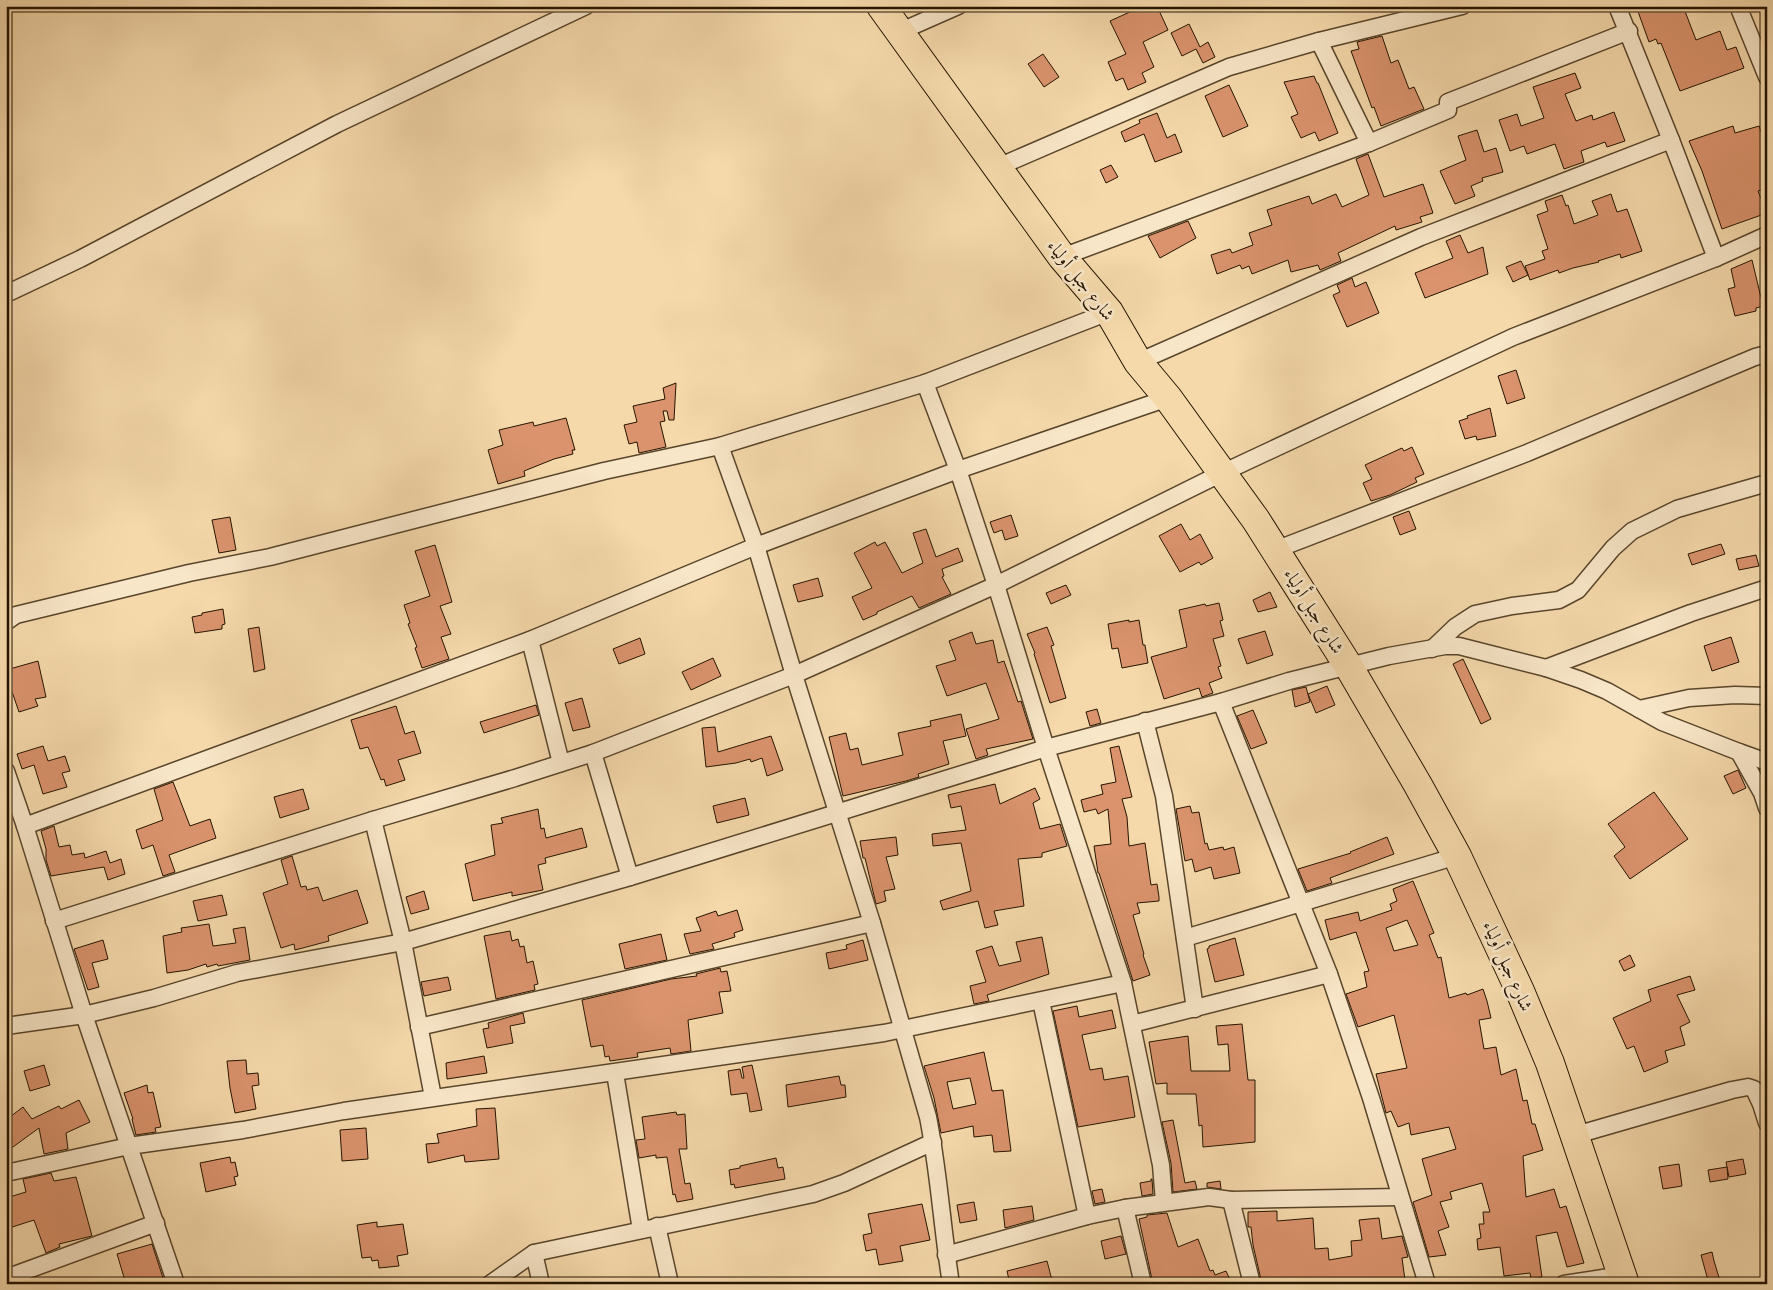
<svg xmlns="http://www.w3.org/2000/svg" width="1773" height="1290" viewBox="0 0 1773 1290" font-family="'IM FELL Great Primer',Amiri,serif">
<rect width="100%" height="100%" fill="#f5d9ab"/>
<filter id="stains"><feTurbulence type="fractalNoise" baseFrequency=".004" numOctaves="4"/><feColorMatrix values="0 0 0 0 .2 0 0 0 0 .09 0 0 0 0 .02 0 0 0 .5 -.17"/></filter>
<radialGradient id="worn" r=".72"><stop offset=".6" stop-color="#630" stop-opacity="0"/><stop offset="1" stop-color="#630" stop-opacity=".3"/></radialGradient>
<!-- building -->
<g fill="#da936d" stroke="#251400" fill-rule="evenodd">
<polygon points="1143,6 1157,6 1168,30 1143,42 1154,67 1142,73 1146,82 1128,90 1123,78 1116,81 1108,62 1126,54 1110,21"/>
<polygon points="1636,6 1683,6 1696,40 1720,31 1727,50 1736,47 1744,68 1680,91 1661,43 1658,44 1656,39 1649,42"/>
<polygon points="1189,24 1200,47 1208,42 1215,57 1203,63 1196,49 1182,56 1171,33"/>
<polygon points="1382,36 1391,63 1398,60 1409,89 1414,87 1424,109 1381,126 1374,107 1372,108 1351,51 1359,49 1357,42"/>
<polygon points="1043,54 1059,77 1044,87 1028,64"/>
<polygon points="1575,73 1581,88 1565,94 1576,121 1592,115 1593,120 1614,112 1625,141 1607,147 1605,142 1581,151 1584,162 1564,169 1555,144 1527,154 1524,146 1510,151 1499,120 1517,114 1521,126 1544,118 1533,87"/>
<polygon points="1314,76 1317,83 1318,83 1338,133 1319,141 1315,132 1301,138 1291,117 1298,114 1284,82"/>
<polygon points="1229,85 1248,126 1223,137 1205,96"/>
<polygon points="1157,113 1167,138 1175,134 1182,152 1155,162 1144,134 1125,142 1121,132 1140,123 1139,120"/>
<polygon points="1733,126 1735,133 1759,126 1767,148 1767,188 1758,191 1767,213 1722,229 1702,171 1689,141"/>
<polygon points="1477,130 1484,152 1496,148 1503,172 1482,178 1483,181 1471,186 1475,196 1455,204 1440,171 1466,160 1458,136"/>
<polygon points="1368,154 1384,197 1423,184 1433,213 1420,217 1422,222 1396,230 1395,226 1338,253 1341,261 1320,270 1318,265 1291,272 1288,260 1252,274 1249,266 1242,269 1240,265 1217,274 1211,255 1230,249 1232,253 1253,245 1249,233 1272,225 1267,210 1309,196 1312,204 1336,194 1342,207 1369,195 1356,159"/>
<polygon points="1111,165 1118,177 1106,183 1100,170"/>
<polygon points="1611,194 1617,212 1627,209 1642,251 1621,258 1620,254 1598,261 1599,262 1573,268 1559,273 1558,270 1530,280 1525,266 1545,259 1542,251 1548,249 1537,215 1548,211 1545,201 1562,195 1566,206 1568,205 1574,224 1598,215 1592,201"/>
<polygon points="1188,221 1196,238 1160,258 1148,236"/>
<polygon points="1460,235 1468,253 1483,247 1488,274 1425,298 1415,273 1453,258 1446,241"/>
<polygon points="1752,260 1763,306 1756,308 1756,311 1735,316 1728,289 1735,287 1731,269"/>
<polygon points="1521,261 1528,275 1513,282 1506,267"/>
<polygon points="1352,278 1355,287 1366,282 1379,313 1347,327 1333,295 1340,292 1337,285"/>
<polygon points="1516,370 1525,398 1507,404 1498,376"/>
<polygon points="676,383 674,420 669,420 667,411 663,411 665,421 660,422 666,447 639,453 637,442 629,444 624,425 637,422 633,406 665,399 663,388"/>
<polygon points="1490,408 1496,436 1477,440 1476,436 1465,439 1459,421 1468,418 1467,416"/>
<polygon points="566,418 575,450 572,450 573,454 554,459 524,471 525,476 498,484 488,450 503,445 499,430 533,422 534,426"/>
<polygon points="1412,447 1424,474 1415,478 1417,482 1390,495 1371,501 1363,483 1372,479 1365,465 1402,448 1404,451"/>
<polygon points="1409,511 1416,529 1400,535 1393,517"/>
<polygon points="1011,515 1018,536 1005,540 1002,530 994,533 990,522"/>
<polygon points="230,517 236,550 219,553 212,520"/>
<polygon points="1181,524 1190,540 1200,534 1213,558 1201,565 1199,562 1180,572 1159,536"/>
<polygon points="926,529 936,557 958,548 963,561 942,569 944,576 942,577 951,594 919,608 912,596 877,612 877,614 863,620 852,597 872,588 854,553 875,542 877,546 885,542 902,573 923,563 913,533"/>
<polygon points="1721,544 1725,554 1692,565 1688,554"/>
<polygon points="435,545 452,602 440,606 451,634 441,637 449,659 422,668 415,648 417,647 408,624 410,623 404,605 430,596 415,551"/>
<polygon points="1756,555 1759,566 1739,570 1736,559"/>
<polygon points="818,578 823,596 798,602 793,585"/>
<polygon points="1066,585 1071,595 1051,604 1046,593"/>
<polygon points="1270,592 1277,607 1258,612 1253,600"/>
<polygon points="1219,603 1223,620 1220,621 1224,636 1213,639 1221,666 1218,667 1222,678 1209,683 1213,693 1202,697 1199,688 1164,699 1151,657 1187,647 1179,610 1205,604 1206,606"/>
<polygon points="223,609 225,624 222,625 222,629 195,633 192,617 202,615 202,613"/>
<polygon points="1129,620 1129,622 1139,620 1143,645 1145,645 1148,663 1122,668 1118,648 1112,649 1108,624"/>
<polygon points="259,627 265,669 254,672 248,629"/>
<polygon points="1047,627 1054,645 1051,646 1066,698 1050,703 1034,654 1035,653 1027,634"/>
<polygon points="1265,631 1273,655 1247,664 1238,639"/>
<polygon points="972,632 976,644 993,640 998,663 1004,661 1018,702 1021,701 1033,739 986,749 988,755 976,759 966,729 999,719 986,683 947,696 936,666 956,660 949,641"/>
<polygon points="1731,637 1739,662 1712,671 1704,646"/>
<polygon points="640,638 645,654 619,664 613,649"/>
<polygon points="713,658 721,676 691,690 682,672"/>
<polygon points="1463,659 1491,719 1481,724 1453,664"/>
<polygon points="38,661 46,697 35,699 38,706 19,712 9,683 6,684 6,670"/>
<polygon points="1327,686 1335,705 1316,713 1308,694"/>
<polygon points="1306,687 1310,702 1295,707 1292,690"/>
<polygon points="582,698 590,727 573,731 565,703"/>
<polygon points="536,705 539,715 484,733 480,722"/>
<polygon points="396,706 405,734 414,731 421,753 398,760 405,780 386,786 384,779 381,780 368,747 360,749 351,720"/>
<polygon points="1097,709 1101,723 1090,726 1086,712"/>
<polygon points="1253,710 1267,743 1251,749 1237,716"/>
<polygon points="961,714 966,736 943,741 949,764 918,774 919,777 906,781 843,796 829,737 846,733 850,750 858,748 862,765 903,755 898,733 931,726 930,721"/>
<polygon points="715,727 718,752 771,736 783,770 767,776 762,758 751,762 750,759 736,763 706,767 702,728"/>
<polygon points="43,746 48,761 65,756 70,771 62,773 67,787 43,794 34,765 22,769 17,754"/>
<polygon points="1119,746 1132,797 1122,799 1127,817 1129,846 1145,843 1151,885 1157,884 1159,897 1159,901 1137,903 1140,913 1133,915 1144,954 1143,955 1150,975 1133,981 1099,873 1098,873 1094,846 1111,844 1108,809 1098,814 1096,809 1084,812 1081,800 1103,794 1101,785 1116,782 1110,748"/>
<polygon points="1738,770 1746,788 1733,794 1724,776"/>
<polygon points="173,782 190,826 210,819 216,838 169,855 175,872 163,876 153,845 142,849 136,830 163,820 154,789"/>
<polygon points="995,784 1000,804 1035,788 1040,799 1033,803 1040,829 1060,824 1067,846 1042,853 1042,857 1018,859 1024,906 994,911 998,925 985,928 978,901 943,910 940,901 971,891 961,843 933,846 932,834 966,830 961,806 951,808 948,795"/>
<polygon points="303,789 309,809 280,818 274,797"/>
<polygon points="1654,792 1688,839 1630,879 1614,856 1625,847 1608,824"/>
<polygon points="745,798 749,815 717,823 713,806"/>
<polygon points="1190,806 1192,813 1199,812 1205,844 1207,843 1209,850 1223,847 1224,850 1234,847 1240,873 1214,879 1211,867 1195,872 1192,859 1185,861 1176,809"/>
<polygon points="538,809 541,829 544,828 546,838 582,828 587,847 545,858 546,863 538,865 543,890 512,896 512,892 473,901 465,864 495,855 491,825 503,823 501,818"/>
<polygon points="54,826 59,847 70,845 72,855 84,853 85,858 106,851 110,863 121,859 125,874 108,880 104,867 51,876 46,860 46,849 41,831"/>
<polygon points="896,837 898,855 886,857 895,889 884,891 886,901 876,904 865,858 863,858 860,841"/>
<polygon points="1387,837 1394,854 1330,878 1332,883 1307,891 1298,869 1351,853 1350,852"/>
<polygon points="292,856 301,887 306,886 307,890 318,887 323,901 357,890 368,923 328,936 329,941 295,950 294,944 281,948 263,893 288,884 281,860"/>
<path d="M 1413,881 L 1434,933 L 1429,935 L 1438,958 L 1441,957 L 1449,998 L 1466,993 L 1467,995 L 1483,989 L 1487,1001 L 1491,1018 L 1479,1020 L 1484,1049 L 1496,1047 L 1501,1075 L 1516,1069 L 1523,1101 L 1527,1100 L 1532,1124 L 1535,1124 L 1543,1150 L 1523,1156 L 1526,1197 L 1554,1189 L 1560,1208 L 1566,1206 L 1584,1263 L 1567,1267 L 1557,1232 L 1536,1236 L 1542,1277 L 1531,1279 L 1530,1273 L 1504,1276 L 1500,1247 L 1478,1250 L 1477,1239 L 1481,1238 L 1479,1224 L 1484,1224 L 1483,1212 L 1490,1212 L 1482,1183 L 1450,1192 L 1452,1199 L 1440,1202 L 1449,1227 L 1438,1231 L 1446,1255 L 1429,1257 L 1413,1202 L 1432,1195 L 1422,1159 L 1456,1149 L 1449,1127 L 1411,1135 L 1409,1123 L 1398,1127 L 1391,1111 L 1386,1113 L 1376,1074 L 1407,1068 L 1394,1015 L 1358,1027 L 1346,994 L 1367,987 L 1364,972 L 1369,971 L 1356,932 L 1330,940 L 1325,920 L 1358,912 L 1360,921 L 1392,910 L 1390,904 L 1397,901 L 1393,889 ZM 1407,920 L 1418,945 L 1394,951 L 1386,928 Z"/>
<polygon points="424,891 429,909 411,914 406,897"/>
<polygon points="222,895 227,915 198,921 193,901"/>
<polygon points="737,910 743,930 734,933 735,937 712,944 714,949 690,954 684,934 701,931 696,918 716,911 718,916"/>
<polygon points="209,924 213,946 236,943 233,929 245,927 250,960 218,966 217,964 207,967 206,964 188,970 167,973 163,936 182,932 181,928"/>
<polygon points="510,931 512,941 518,939 520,947 524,946 527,963 533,961 538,984 534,985 535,990 496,999 484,936"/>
<polygon points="661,934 667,960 625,969 619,944"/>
<polygon points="1042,937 1049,974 987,995 989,1001 974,1004 970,986 986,982 976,951 992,946 999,966 1021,961 1016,942"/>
<polygon points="1235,938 1244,975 1215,982 1207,949 1209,948 1209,946"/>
<polygon points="103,940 108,959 92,963 99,987 88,990 74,949"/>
<polygon points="863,940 868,960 829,969 826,953 847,949 846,945"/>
<polygon points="1630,955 1635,966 1624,971 1619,961"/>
<polygon points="720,968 721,972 727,971 731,991 719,992 723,1013 688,1020 691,1051 671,1054 670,1048 637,1053 638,1057 610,1061 609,1056 605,1057 603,1045 591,1047 582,1000 671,979 697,976 696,974"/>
<polygon points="1690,976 1695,990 1677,995 1690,1022 1680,1027 1685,1045 1665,1051 1668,1062 1644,1072 1634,1046 1627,1049 1613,1018 1651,1001 1648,990"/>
<polygon points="448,977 451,990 424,996 421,982"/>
<polygon points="1077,1006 1079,1017 1112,1010 1116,1028 1082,1035 1090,1070 1102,1068 1104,1080 1128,1076 1135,1117 1078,1127 1053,1011"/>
<polygon points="523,1013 525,1023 510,1026 513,1043 487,1048 483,1029 489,1028 488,1023"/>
<polygon points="1242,1024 1248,1080 1255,1080 1255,1142 1203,1147 1202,1125 1199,1126 1196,1094 1167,1094 1167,1083 1156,1084 1149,1042 1188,1036 1191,1071 1230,1071 1228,1044 1218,1045 1216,1026"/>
<path d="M 984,1052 L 992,1091 L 1003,1090 L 1011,1151 L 994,1152 L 992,1135 L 974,1137 L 973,1126 L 941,1133 L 934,1098 L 924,1066 ZM 970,1078 L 976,1104 L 953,1109 L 947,1082 Z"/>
<polygon points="484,1056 487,1073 447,1079 446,1063"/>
<polygon points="246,1060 247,1074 258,1073 259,1085 252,1086 256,1109 235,1113 230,1088 227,1061"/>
<polygon points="44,1065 50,1085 30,1091 24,1071"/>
<polygon points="752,1065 762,1110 750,1112 747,1093 731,1095 728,1071 740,1069 742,1078 744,1078 742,1067"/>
<polygon points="839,1076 841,1085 845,1085 846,1097 788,1107 786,1085"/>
<polygon points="147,1085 148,1093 153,1092 161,1127 155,1128 156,1132 136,1135 132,1119 133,1119 124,1093"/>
<polygon points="79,1100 90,1122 66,1133 68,1149 44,1154 39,1128 6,1152 6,1120 23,1107 32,1119 59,1106 61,1109"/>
<polygon points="495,1108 499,1159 465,1162 464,1155 428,1163 426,1144 439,1143 437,1134 477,1126 476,1109"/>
<polygon points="676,1112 677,1115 685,1114 687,1149 679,1149 685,1184 690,1183 693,1199 677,1202 675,1194 673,1195 667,1157 656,1158 656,1155 639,1158 636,1140 645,1139 642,1117"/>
<polygon points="1173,1120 1185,1183 1195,1181 1197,1189 1173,1192 1171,1163 1162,1122"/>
<polygon points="366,1128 368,1159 342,1161 340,1130"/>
<polygon points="230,1157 231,1163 235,1162 238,1176 234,1177 236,1185 206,1192 200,1163"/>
<polygon points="776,1158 778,1168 783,1167 785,1179 735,1188 734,1184 731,1185 729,1170 740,1168 740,1166"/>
<polygon points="1743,1159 1746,1174 1729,1177 1726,1162"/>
<polygon points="1679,1164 1682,1186 1663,1189 1659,1167"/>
<polygon points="1727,1167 1728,1179 1710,1182 1708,1170"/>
<polygon points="51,1173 54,1181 76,1177 92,1236 59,1244 60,1247 46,1253 34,1220 6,1229 6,1198 26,1192 23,1179"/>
<polygon points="1151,1179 1152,1179 1153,1194 1142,1196 1140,1183 1151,1181"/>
<polygon points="1220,1181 1221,1189 1207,1187 1207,1183"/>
<polygon points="1102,1189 1105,1202 1095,1204 1092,1191"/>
<polygon points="974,1202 977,1220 960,1223 957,1205"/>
<polygon points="922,1204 930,1240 900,1246 903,1261 879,1265 876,1249 866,1251 863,1235 872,1233 868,1214"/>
<polygon points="1032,1206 1034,1220 1005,1228 1003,1210"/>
<polygon points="1277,1211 1277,1221 1313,1218 1315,1249 1328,1248 1329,1260 1352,1256 1351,1241 1362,1240 1359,1220 1379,1218 1382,1239 1402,1236 1408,1257 1402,1258 1405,1280 1382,1284 1306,1284 1305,1280 1262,1284 1253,1245 1251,1227 1248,1227 1248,1212"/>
<polygon points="1167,1213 1178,1247 1198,1239 1210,1271 1213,1270 1215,1275 1226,1271 1232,1284 1153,1284 1139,1219 1147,1217 1147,1215"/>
<polygon points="377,1222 377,1227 403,1224 408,1254 397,1256 399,1266 379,1268 378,1260 372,1261 371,1257 362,1258 357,1225"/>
<polygon points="1121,1236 1126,1254 1105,1259 1101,1241"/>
<polygon points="152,1244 165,1284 126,1284 117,1254"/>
<polygon points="1712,1252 1714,1261 1721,1284 1709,1284 1701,1255"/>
<polygon points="1047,1261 1053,1284 1010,1284 1007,1271"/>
</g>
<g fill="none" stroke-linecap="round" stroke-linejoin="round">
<!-- minor casing -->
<g stroke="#59452b" stroke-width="19">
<g id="minor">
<polyline points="1617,6 1671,140 1716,258"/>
<polyline points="1738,6 1767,77"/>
<polyline points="899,32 958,6"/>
<polyline points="1319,41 1369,143"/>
<polyline points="998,167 1229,67 1319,41 1462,6"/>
<polyline points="1062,257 1369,143 1448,110 1448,102 1629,31"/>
<polyline points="6,294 80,259 337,124 586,6"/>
<polyline points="1138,362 1421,237 1671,140"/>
<polyline points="925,383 958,470 996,585 1046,748 1123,983 1161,1165 1164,1202"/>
<path d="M 720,446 L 756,546 L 794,675 L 872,923 L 928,1117 C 939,1172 942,1228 951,1284"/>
<polyline points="1275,550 1527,453 1755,357 1767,354"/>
<polyline points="6,622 16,615 189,573 270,557 604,471 720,446 925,383 1109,312"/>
<polyline points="530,640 561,763"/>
<polyline points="1432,649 1455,627 1475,614 1512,606 1559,600 1578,590 1613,548 1632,531 1677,509 1767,483"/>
<polyline points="1546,668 1691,613 1767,588"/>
<polyline points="1221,702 1329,974 1371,1098 1427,1284"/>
<polyline points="1639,709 1689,698 1735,695 1767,696"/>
<polyline points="1145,721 1164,796 1195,1009"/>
<polyline points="1739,752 1767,762"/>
<polyline points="593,753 630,877"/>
<polyline points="6,771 25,826"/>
<polyline points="373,820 403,942 433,1097"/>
<polyline points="54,921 373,820 515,778 593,753 794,675 996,585 1222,473 1513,337 1716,258 1767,235"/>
<polyline points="1185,938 1457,856"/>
<polyline points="1041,1001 1087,1216"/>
<polyline points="1132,1024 1329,974"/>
<polyline points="6,1026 84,1015 154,998 237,973 403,942 630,877 1046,748 1221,702 1289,681 1389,656 1445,646 1459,646 1546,668 1581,680 1607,691 1662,722 1739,752 1762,793 1767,808"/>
<polyline points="419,1027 872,923"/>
<polyline points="615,1073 641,1230"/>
<polyline points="1576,1135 1732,1090 1748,1087 1754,1089 1761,1104 1767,1123"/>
<polyline points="6,1173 129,1146 243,1130 344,1111 884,1033 1123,983"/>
<polyline points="1231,1200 1252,1284"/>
<polyline points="1125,1208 1143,1284"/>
<polyline points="657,1226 670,1284"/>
<polyline points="534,1253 541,1284"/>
<polyline points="946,1255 1087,1216 1125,1208 1209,1197 1231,1200 1400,1197"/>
<polyline points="6,1278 156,1223"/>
<polyline points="176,1284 84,1015 25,826 530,640 756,546 958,470 1168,398"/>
<polyline points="490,1284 534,1253 813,1194 844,1183 933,1142"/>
<polyline points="1564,1284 1622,1275"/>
</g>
</g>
<!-- trunk casing -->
<g stroke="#251400" stroke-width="30">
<polyline id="trunk" points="881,6 1062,257 1109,312 1138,362 1168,398 1256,520 1349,667 1418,785 1457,856 1520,991 1550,1063 1625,1284"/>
</g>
<!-- minor -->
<use href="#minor" stroke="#f8e6c8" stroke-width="16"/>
<!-- trunk -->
<use href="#trunk" stroke="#f5d9ab" stroke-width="28"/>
</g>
<g text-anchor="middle" stroke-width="5" stroke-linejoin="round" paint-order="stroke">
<!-- street labels -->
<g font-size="18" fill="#251400" stroke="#f8e6c8">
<text transform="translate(1081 280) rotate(52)" y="6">شارع جبل أولياء</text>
<text transform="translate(1314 611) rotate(58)" y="6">شارع جبل أولياء</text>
<text transform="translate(1508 966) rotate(66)" y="6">شارع جبل أولياء</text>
</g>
</g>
<!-- margin -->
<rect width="1773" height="1290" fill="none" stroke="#f5d9ab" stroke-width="25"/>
<rect x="8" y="8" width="1758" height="1275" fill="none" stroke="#251400" stroke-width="2.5"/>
<rect x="12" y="12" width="1748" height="1265" fill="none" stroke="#251400"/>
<rect width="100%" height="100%" filter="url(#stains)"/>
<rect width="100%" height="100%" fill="url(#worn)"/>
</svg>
